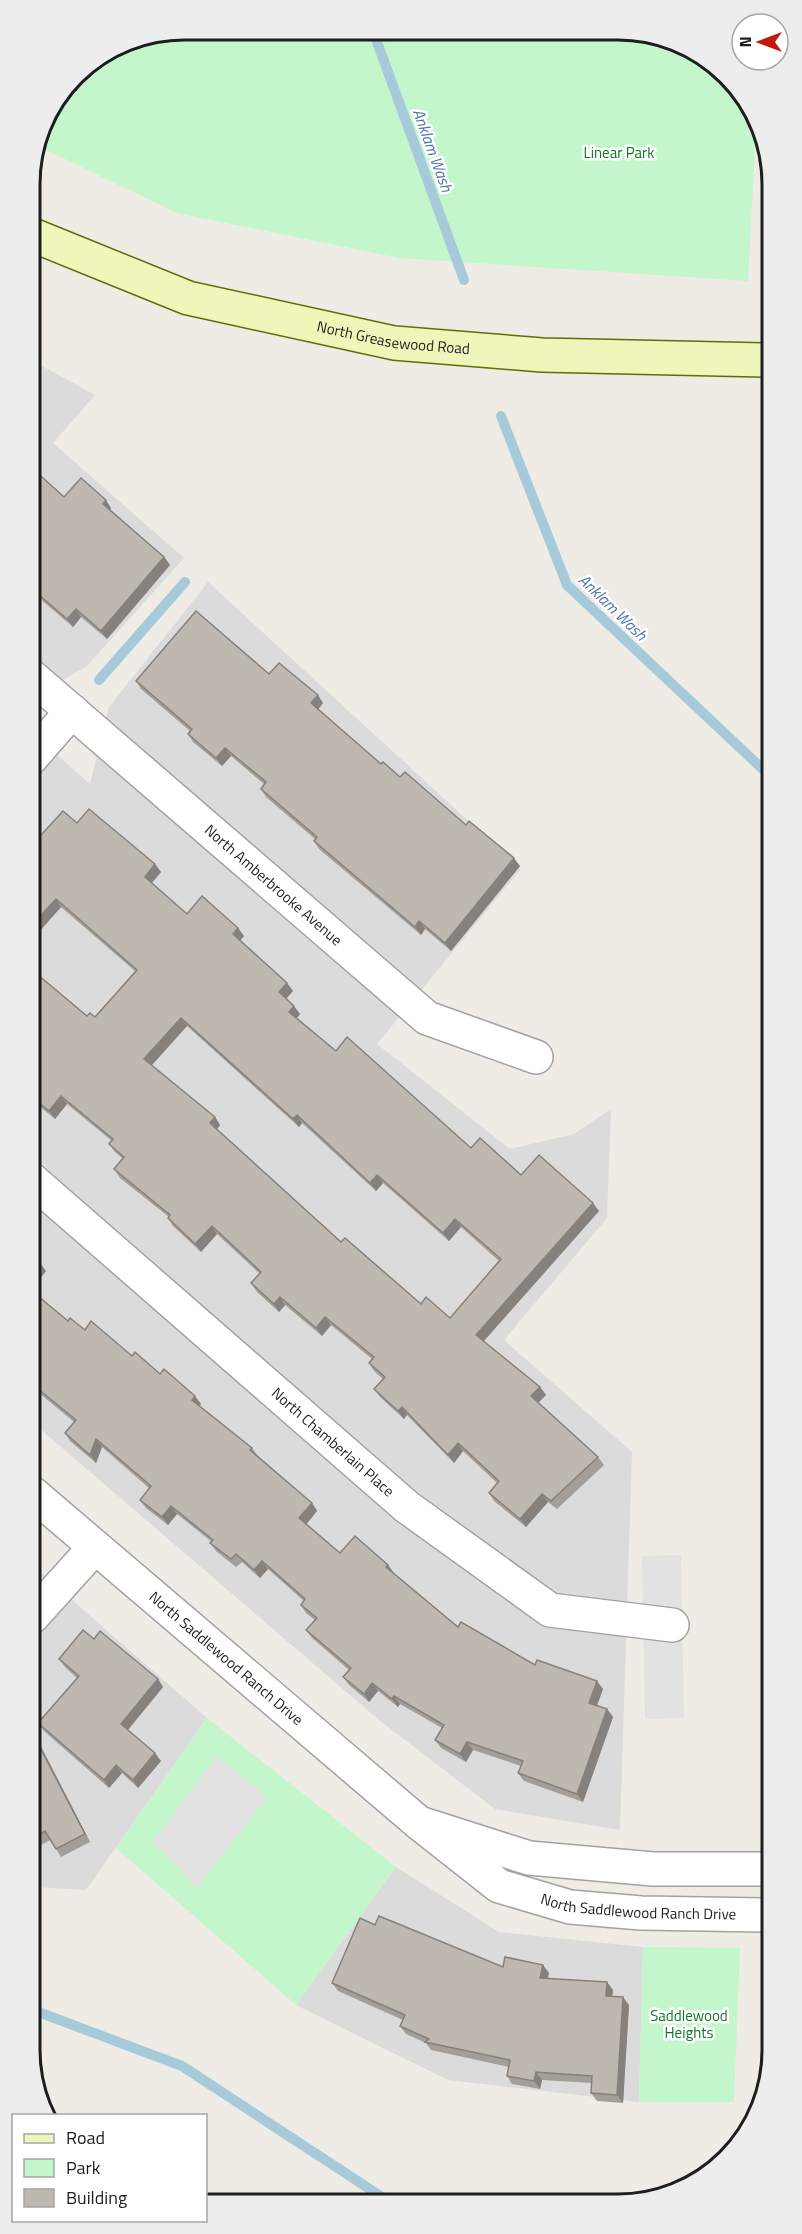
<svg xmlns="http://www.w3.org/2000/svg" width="802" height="2234" viewBox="0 0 802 2234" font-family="'Titillium Web',sans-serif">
<rect width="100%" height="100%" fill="#eeece4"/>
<!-- residential -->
<g fill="#dcdbdb">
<polygon points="31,360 95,395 53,443 184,558 86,667 31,697"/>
<polygon points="208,582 521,869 377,1044 510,1149 574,1134 611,1109 607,1218 504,1340 632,1452 620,1830 495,1809 379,1720 32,1422 31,732 90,784 109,707"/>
<polygon points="32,1565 207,1718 86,1890 33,1887"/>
<polygon points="396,1867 499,1932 643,1947 639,2102 448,2080 296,2005"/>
</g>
<!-- park -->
<g fill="#c3f7cb">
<polygon points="185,30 648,33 726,75 756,131 748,281 399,258 177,213 38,146 46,117 82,69 126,42"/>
<polygon points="207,1718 396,1867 296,2005 116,1848"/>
<polygon points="643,1947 740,1948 734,2102 639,2102"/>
</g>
<!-- parking -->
<g fill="#e2e2e2">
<polygon points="681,1555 684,1718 645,1719 642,1556"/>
<polygon points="217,1756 267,1797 197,1888 152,1842"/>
</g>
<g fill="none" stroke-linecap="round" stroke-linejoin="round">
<!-- stream -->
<g stroke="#a6cada" stroke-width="10">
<polyline points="373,31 464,280"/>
<polyline points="501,416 567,585 770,776"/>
<polyline points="99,680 185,582"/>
<polyline points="33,2010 182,2066 388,2201"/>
</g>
<!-- street casing -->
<g stroke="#a2a2a2" stroke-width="36">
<g id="street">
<path id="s1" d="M 31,676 L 427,1018 L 536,1057"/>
<polyline points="31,758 72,711"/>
<path id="s2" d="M 32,1180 L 407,1507 L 550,1610 L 672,1625"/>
<path id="s3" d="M 32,1493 L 419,1823"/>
<polyline points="32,1617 95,1547"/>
<path id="s4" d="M 771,1869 L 653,1869 L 529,1858 L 419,1823 L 499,1886 L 570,1907 L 641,1913 L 771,1915"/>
</g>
</g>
<!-- secondary casing -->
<g stroke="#5b6f0a" stroke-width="36">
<g id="secondary">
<path id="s5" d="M 30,234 L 188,298 L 394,343 L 542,355 L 769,360"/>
</g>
</g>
<!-- street -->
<use href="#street" stroke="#fff" stroke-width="33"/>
<!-- secondary -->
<use href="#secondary" stroke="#eef6ba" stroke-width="33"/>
</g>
<!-- wall -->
<g fill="#a49e98" fill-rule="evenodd">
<polygon points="31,467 64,497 111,508 110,510 164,557 170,565 107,639 81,617 73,627 31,591"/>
<polygon points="269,674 323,703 318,709 381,764 466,825 520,866 451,951 425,929 421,935 319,849 314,841 315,839 266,797 261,789 264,784 231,756 222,766 193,742 188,734 190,731 141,689 136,681"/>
<path d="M 77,823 L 161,872 L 152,883 L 187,914 L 238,928 L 244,936 L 240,941 L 293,991 L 286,999 L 300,1014 L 297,1018 L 336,1051 L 471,1148 L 521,1175 L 599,1211 L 484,1341 L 540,1387 L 546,1395 L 538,1403 L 598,1457 L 604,1465 L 557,1509 L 548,1502 L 526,1527 L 494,1501 L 489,1493 L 497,1483 L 463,1451 L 454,1463 L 407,1415 L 404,1419 L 380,1397 L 374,1389 L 383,1379 L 374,1371 L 369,1363 L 372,1359 L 331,1325 L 322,1336 L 285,1305 L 279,1312 L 257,1292 L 251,1283 L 260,1274 L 217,1234 L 201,1252 L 173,1226 L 168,1218 L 169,1217 L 120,1178 L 114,1169 L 123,1159 L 115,1152 L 109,1144 L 112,1141 L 67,1104 L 55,1119 L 32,1100 L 32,1085 L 35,1081 L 32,1078 L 31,969 L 87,1016 L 95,1017 L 135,971 L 61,907 L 31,941 L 31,846 ZM 187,1026 L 299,1127 L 302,1123 L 376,1191 L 383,1183 L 449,1241 L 461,1227 L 499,1261 L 450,1318 L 421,1304 L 341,1242 L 217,1129 L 220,1125 L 215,1117 L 152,1065 Z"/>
<polygon points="32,1291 68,1321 132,1356 201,1404 199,1406 252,1448 258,1456 312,1503 317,1511 306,1524 340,1553 394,1573 458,1627 535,1665 603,1689 597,1705 607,1709 613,1717 583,1802 524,1781 518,1773 521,1766 473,1750 466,1762 441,1748 435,1740 442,1728 400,1704 398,1707 378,1691 369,1702 349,1685 343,1677 349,1670 312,1638 306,1630 315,1620 306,1613 301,1605 304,1601 268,1569 260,1578 242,1562 236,1567 216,1551 210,1543 212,1542 177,1514 168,1525 146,1508 140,1500 149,1488 102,1447 96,1463 70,1441 65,1433 74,1422 32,1387"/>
<polygon points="94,1639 158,1679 163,1687 128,1730 161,1761 138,1788 122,1773 109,1788 44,1731 38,1723 77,1678 65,1667 59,1659"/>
<polygon points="33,1733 37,1739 90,1842 61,1857 50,1840 36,1848 33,1843"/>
<polygon points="375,1925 503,1967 549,1973 547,1978 613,1990 612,1997 629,2005 623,2103 597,2101 591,2093 592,2083 542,2080 540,2089 512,2084 507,2076 509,2067 431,2050 426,2043 406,2034 400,2026 403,2020 338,1991 332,1983"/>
</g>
<!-- shaded-wall -->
<g fill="#86817c">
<polygon points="106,500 111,508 108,512 103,504"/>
<polygon points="164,557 170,565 107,639 101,631"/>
<polygon points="76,609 81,617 73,627 67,619"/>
<polygon points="318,695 323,703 317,711 311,703"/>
<polygon points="225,748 231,756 222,766 216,758"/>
<polygon points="514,858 520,866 451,951 445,943"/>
<polygon points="155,864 161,872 150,885 145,877"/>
<polygon points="56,899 61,907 31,941 31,926"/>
<polygon points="419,921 425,929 421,935 415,927"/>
<polygon points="238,928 244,936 238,942 233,934"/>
<polygon points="287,983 293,991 284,1001 279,992"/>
<polygon points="294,1006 300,1014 295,1020 289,1012"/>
<polygon points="181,1018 187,1026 150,1067 144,1059"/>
<polygon points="61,1096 67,1104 55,1119 49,1111"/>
<polygon points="297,1115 302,1123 299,1127 293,1119"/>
<polygon points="215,1117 220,1125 216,1131 210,1123"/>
<polygon points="377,1175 383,1183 376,1191 370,1183"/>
<polygon points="593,1203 599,1211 482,1343 476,1335"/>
<polygon points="455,1219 461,1227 449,1241 443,1233"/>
<polygon points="212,1226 217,1234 201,1252 195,1244"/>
<polygon points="40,1263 46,1271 32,1289 32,1274"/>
<polygon points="280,1297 285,1305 279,1312 274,1304"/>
<polygon points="325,1317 331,1325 322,1336 316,1328"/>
<polygon points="540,1387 546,1395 537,1404 531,1396"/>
<polygon points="195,1396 201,1404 197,1409 192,1400"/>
<polygon points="402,1407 407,1415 404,1419 398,1411"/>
<polygon points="96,1439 102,1447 96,1463 90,1455"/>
<polygon points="458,1443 463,1451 454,1463 448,1455"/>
<polygon points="542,1494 548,1502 526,1527 520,1519"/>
<polygon points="312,1503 317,1511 305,1526 299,1518"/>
<polygon points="171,1506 177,1514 168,1525 162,1517"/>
<polygon points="262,1561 268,1569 260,1578 254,1570"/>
<polygon points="388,1565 394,1573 392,1575 386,1567"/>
<polygon points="158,1679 163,1687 126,1732 121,1724"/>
<polygon points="597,1681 603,1689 595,1711 589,1703"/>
<polygon points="372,1683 378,1691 369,1702 364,1694"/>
<polygon points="394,1696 400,1704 398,1707 392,1699"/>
<polygon points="607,1709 613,1717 583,1802 577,1794"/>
<polygon points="33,1733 37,1739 90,1842 85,1834"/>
<polygon points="467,1742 473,1750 466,1762 460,1754"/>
<polygon points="155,1753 161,1761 138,1788 133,1780"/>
<polygon points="116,1765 122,1773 109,1788 104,1780"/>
<polygon points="543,1965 549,1973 546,1986 540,1978"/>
<polygon points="607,1982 613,1990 611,2004 606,1996"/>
<polygon points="623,1997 629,2005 623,2103 617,2095"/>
<polygon points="536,2072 542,2080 540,2089 534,2081"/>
</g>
<!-- building -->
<g fill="#bfb8b1" stroke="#86817c" stroke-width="1.5" fill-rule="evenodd">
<polygon points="31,467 64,497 81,478 106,500 103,504 164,557 101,631 76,609 67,619 31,588 31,512 32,510 31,509"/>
<polygon points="196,611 269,674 279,663 318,695 311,703 381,764 383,762 400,777 405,772 466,825 469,821 514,858 445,943 419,921 415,927 314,841 317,837 261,789 266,782 225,748 216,758 188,734 192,729 136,681"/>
<path d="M 89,809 L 155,864 L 145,877 L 187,914 L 202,896 L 238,928 L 233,934 L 287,983 L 279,992 L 294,1006 L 289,1012 L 336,1051 L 347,1037 L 471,1148 L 480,1138 L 521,1175 L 539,1155 L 593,1203 L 476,1335 L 540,1387 L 531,1396 L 598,1457 L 551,1501 L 542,1494 L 520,1519 L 489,1493 L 499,1481 L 458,1443 L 448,1455 L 402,1407 L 398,1411 L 374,1389 L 385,1377 L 369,1363 L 374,1357 L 325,1317 L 316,1328 L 280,1297 L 274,1304 L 251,1283 L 261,1272 L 212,1226 L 195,1244 L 168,1218 L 170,1215 L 114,1169 L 124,1157 L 109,1144 L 113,1139 L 61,1096 L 49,1111 L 32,1097 L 32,1085 L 36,1079 L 32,1075 L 31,969 L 87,1016 L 90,1013 L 95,1017 L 137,970 L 56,899 L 31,926 L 31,846 L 63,811 L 77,823 ZM 181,1018 L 293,1119 L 297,1115 L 370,1183 L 377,1175 L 443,1233 L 455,1219 L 501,1259 L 450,1318 L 426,1297 L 421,1304 L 345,1238 L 341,1242 L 210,1123 L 215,1117 L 144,1059 Z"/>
<polygon points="32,1257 40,1263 32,1274"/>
<polygon points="32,1291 68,1321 70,1318 85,1330 91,1321 132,1356 135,1352 160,1374 164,1369 195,1396 192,1400 252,1448 250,1450 312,1503 299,1518 340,1553 355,1536 388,1565 386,1567 458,1627 461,1622 535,1665 537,1660 597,1681 589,1703 607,1709 577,1794 518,1773 523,1761 467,1742 460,1754 435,1740 444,1725 394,1696 392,1699 372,1683 364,1694 343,1677 351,1668 306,1630 317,1618 301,1605 305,1599 262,1561 254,1570 236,1554 231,1559 210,1543 213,1540 171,1506 162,1517 140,1500 151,1486 96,1439 90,1455 65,1433 76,1420 32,1384"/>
<polygon points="83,1630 94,1639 100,1631 158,1679 121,1724 155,1753 133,1780 116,1765 104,1780 38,1723 79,1676 59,1659"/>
<polygon points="33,1734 85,1834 56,1849 45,1831 33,1838"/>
<polygon points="379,1916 503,1967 505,1957 543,1965 540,1978 607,1982 606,1996 623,1997 617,2095 591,2093 592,2076 536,2072 534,2081 507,2076 510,2060 425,2042 429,2039 400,2026 405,2015 332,1983 360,1918 375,1925"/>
</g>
<g text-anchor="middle" stroke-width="5" stroke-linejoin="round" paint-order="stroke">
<!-- park labels -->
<g font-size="15" fill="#172" stroke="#fff">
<text x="619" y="158">Linear Park</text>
<text x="689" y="2021">Saddlewood<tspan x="689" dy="17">Heights</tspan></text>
</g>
<!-- street labels -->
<g font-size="15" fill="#1e1e1e" stroke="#fff">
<text dy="5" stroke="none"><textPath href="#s5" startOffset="380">North Greasewood Road</textPath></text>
<text dy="5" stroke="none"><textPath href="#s1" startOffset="320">North Amberbrooke Avenue</textPath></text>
<text dy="5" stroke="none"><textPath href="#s2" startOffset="399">North Chamberlain Place</textPath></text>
<text dy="5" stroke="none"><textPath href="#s3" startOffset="255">North Saddlewood Ranch Drive</textPath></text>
<text dy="5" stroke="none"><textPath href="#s4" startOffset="602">North Saddlewood Ranch Drive</textPath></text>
</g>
<!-- water labels -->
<g font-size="16" font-style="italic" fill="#4f74a9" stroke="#fff">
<text transform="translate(433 150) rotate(70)" y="6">Anklam Wash</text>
<text transform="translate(613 607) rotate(44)" y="6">Anklam Wash</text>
</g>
</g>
<!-- crop -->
<path d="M0 0H802V2234H0ZM184 40H618A144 144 0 0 1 762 184V2050A144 144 0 0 1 618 2194H184A144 144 0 0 1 40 2050V184A144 144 0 0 1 184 40Z" fill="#ededed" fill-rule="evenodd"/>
<path fill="none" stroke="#1e1e1e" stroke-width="3" d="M184 40H618A144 144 0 0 1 762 184V2050A144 144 0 0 1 618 2194H184A144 144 0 0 1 40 2050V184A144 144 0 0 1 184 40Z"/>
<!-- legend -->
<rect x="12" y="2114" width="195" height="108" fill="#ffffff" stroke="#a5a5a5" stroke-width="1.5"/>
<rect x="24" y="2134" width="30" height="9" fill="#eef6ba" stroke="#a5a5a5" stroke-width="1.5"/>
<text x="66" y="2144" font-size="18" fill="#1e1e1e">Road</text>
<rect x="24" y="2159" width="30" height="18" fill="#c3f7cb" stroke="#a5a5a5" stroke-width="1.5"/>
<text x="66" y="2174" font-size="18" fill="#1e1e1e">Park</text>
<rect x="24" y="2189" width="30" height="18" fill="#bfb8b1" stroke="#a5a5a5" stroke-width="1.5"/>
<text x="66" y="2204" font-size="18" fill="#1e1e1e">Building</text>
<!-- north arrow -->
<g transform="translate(760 42) rotate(270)"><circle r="28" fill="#ffffff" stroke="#a5a5a5" stroke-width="1.5"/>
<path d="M0-4.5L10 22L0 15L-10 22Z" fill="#c21a0a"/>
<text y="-9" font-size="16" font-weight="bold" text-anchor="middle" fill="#1e1e1e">N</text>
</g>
</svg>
